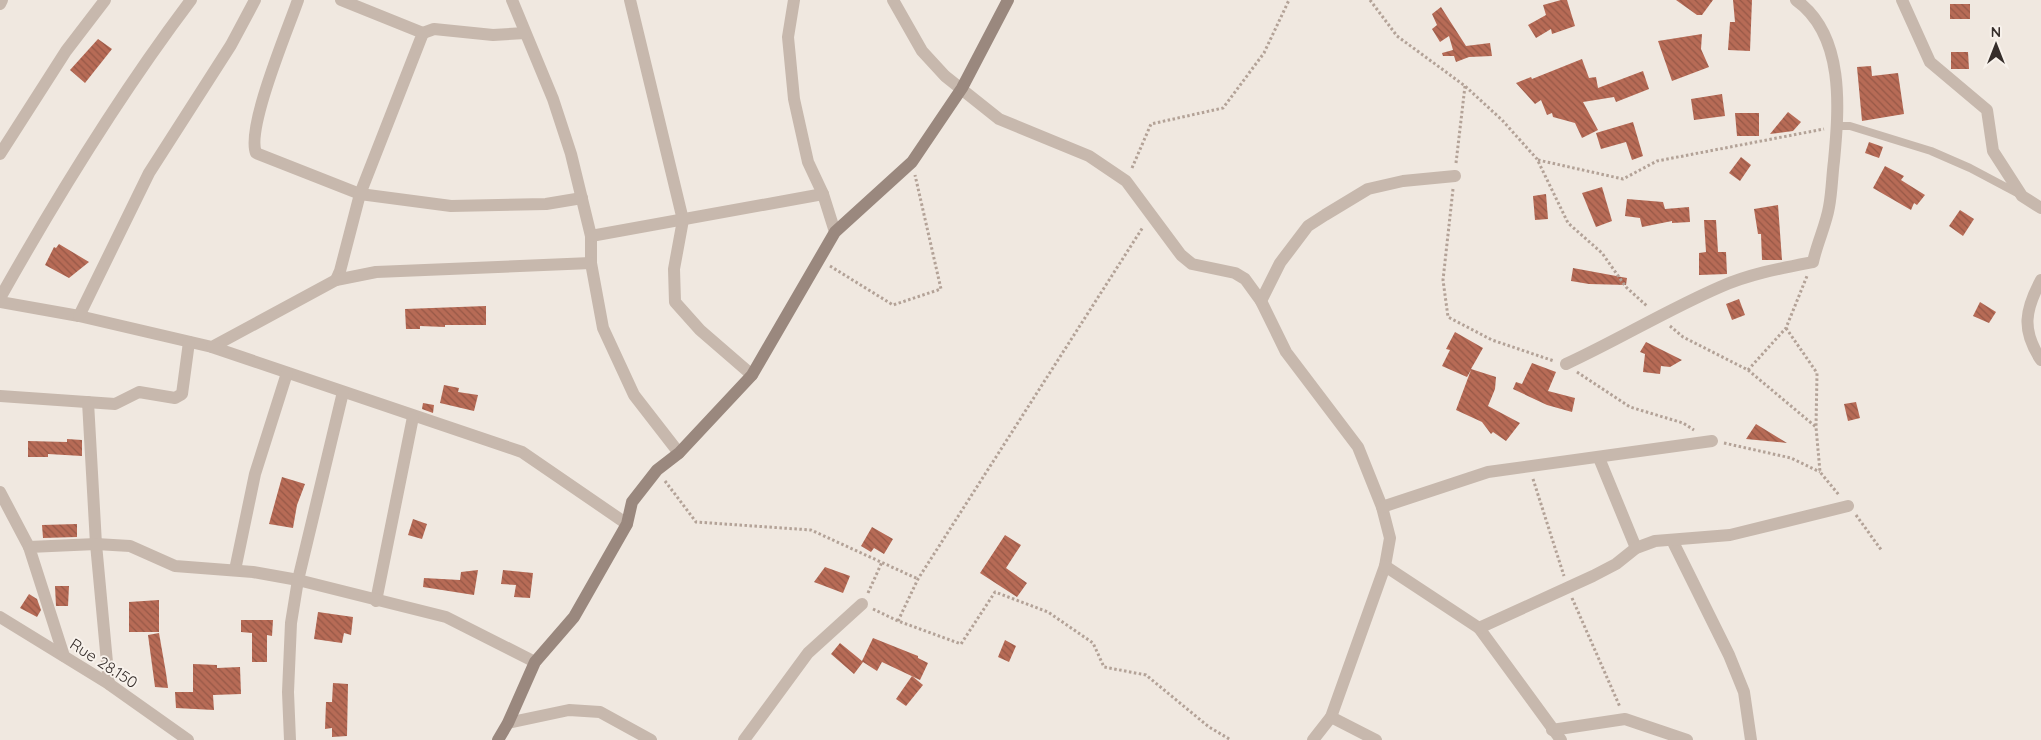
<svg xmlns="http://www.w3.org/2000/svg" width="2041" height="740" viewBox="0 0 2041 740" font-family="Quicksand,sans-serif">
<defs>
<pattern id="building-back-hatch" width="6" height="6" patternUnits="userSpaceOnUse" patternTransform="scale(1.25)"><rect width="6" height="6" fill="#b76b56"/><path d="M-1 5l2 2M0 0l6 6M5-1l2 2" fill="none" stroke="#965847"/></pattern>
</defs>
<rect width="100%" height="100%" fill="#f0e8e0"/>
<!-- building -->
<g fill="url(#building-back-hatch)">
<polygon points="1561,0 1567,0 1575,26 1552,34 1551,29 1536,38 1528,25 1546,15 1543,5"/>
<polygon points="1676,0 1713,0 1702,15 1697,15"/>
<polygon points="1733,0 1752,0 1750,51 1728,50 1730,22 1735,22"/>
<rect x="1950" y="4" width="20" height="15"/>
<polygon points="1441,7 1466,46 1490,43 1492,56 1469,57 1456,62 1454,56 1443,56 1442,53 1453,50 1449,36 1440,42 1432,29 1437,25 1432,14"/>
<polygon points="1702,34 1701,49 1709,67 1672,81 1658,41"/>
<polygon points="98,39 112,49 85,83 70,70"/>
<polygon points="1951,52 1968,52 1969,69 1951,69"/>
<polygon points="1582,59 1589,78 1596,77 1598,88 1643,71 1649,89 1616,102 1614,97 1583,102 1598,130 1582,138 1575,123 1553,117 1552,113 1547,115 1541,100 1535,104 1516,83 1531,77 1532,79"/>
<polygon points="1871,66 1872,76 1898,73 1904,114 1862,121 1857,67"/>
<polygon points="1722,94 1725,116 1694,120 1691,99"/>
<polygon points="1788,112 1801,122 1793,131 1770,134"/>
<polygon points="1735,113 1759,113 1759,136 1737,136"/>
<polygon points="1633,122 1643,156 1632,160 1626,142 1601,149 1596,133"/>
<polygon points="1869,142 1883,147 1879,158 1865,153"/>
<polygon points="1741,157 1751,165 1740,181 1729,173"/>
<polygon points="1885,166 1904,176 1901,180 1925,195 1917,205 1914,203 1911,210 1873,188"/>
<polygon points="1602,187 1612,221 1596,227 1582,193"/>
<polygon points="1546,194 1548,219 1535,220 1533,196"/>
<polygon points="1627,199 1663,202 1665,209 1689,207 1690,222 1672,223 1672,221 1642,227 1640,218 1625,216"/>
<polygon points="1778,205 1782,260 1762,260 1761,234 1758,234 1754,209"/>
<polygon points="1960,210 1974,219 1963,236 1949,226"/>
<polygon points="1704,220 1716,220 1718,252 1726,252 1727,274 1699,275 1699,253 1706,252"/>
<polygon points="59,244 89,262 69,278 45,265 54,247 56,248"/>
<polygon points="1573,268 1627,278 1626,285 1589,284 1571,281"/>
<polygon points="1739,299 1745,315 1732,320 1726,304"/>
<polygon points="1980,302 1996,312 1989,323 1973,316"/>
<polygon points="486,306 486,325 445,325 445,327 420,326 420,329 406,329 405,309"/>
<polygon points="1455,332 1483,348 1471,369 1496,377 1495,389 1488,406 1520,423 1506,441 1493,432 1491,434 1482,422 1456,410 1471,370 1467,377 1442,366 1450,350 1446,349"/>
<polygon points="1646,342 1682,360 1670,367 1661,366 1660,374 1643,372 1645,354 1640,352"/>
<polygon points="1532,363 1556,372 1548,391 1575,398 1572,412 1547,405 1513,389 1516,382 1522,384"/>
<polygon points="444,385 459,388 458,392 478,395 474,411 440,403"/>
<polygon points="1856,402 1860,418 1848,421 1844,404"/>
<polygon points="423,403 434,405 433,413 422,409"/>
<polygon points="1756,424 1787,443 1746,439"/>
<polygon points="67,439 82,440 82,456 48,454 48,457 28,457 28,441 67,442"/>
<polygon points="282,477 305,484 297,505 293,528 269,524"/>
<polygon points="413,519 427,524 422,539 408,535"/>
<polygon points="77,524 77,537 43,538 42,525"/>
<polygon points="872,527 893,539 884,554 874,548 871,552 861,546"/>
<polygon points="1005,535 1021,545 1006,568 1027,583 1017,597 980,573"/>
<polygon points="825,567 850,576 843,593 814,582"/>
<polygon points="478,570 474,595 423,587 424,578 460,580 461,572"/>
<polygon points="503,570 533,573 530,598 514,597 516,585 501,584"/>
<polygon points="55,586 69,586 68,606 56,606"/>
<polygon points="29,594 37,599 41,610 37,617 20,608"/>
<polygon points="159,600 159,632 129,632 129,602"/>
<polygon points="318,612 353,617 351,635 344,633 342,643 314,639"/>
<polygon points="241,620 273,620 272,636 267,635 267,662 252,662 252,633 241,632"/>
<polygon points="159,633 166,673 168,688 155,687 148,635"/>
<polygon points="873,638 918,656 918,658 928,663 920,680 882,662 877,671 863,662 854,674 831,654 840,643 862,661"/>
<polygon points="1005,640 1016,646 1009,662 998,657"/>
<polygon points="193,664 217,665 217,668 240,667 241,694 213,695 214,710 176,708 175,692 193,692"/>
<polygon points="912,676 923,685 906,706 896,699"/>
<polygon points="333,683 348,684 347,736 332,737 332,728 325,729 326,702 332,702"/>
</g>
<g fill="none" stroke-linecap="round" stroke-linejoin="round">
<!-- path -->
<g stroke="#b3a297" stroke-width="3" stroke-dasharray="2.5 2.5" stroke-linecap="butt">
<polyline points="1370,0 1397,36 1465,86 1502,120 1537,159 1568,223 1602,253 1626,287 1648,307"/>
<polyline points="1538,160 1623,179 1657,161 1824,129"/>
<polyline points="1456,163 1465,86"/>
<polyline points="1132,168 1151,124 1223,108 1264,53 1289,0"/>
<polyline points="1453,189 1443,280 1448,317 1492,340 1554,361"/>
<polyline points="830,266 893,305 941,289 915,175"/>
<polyline points="1670,326 1683,337 1748,370 1816,427"/>
<polyline points="1786,328 1817,373 1816,427 1820,472 1839,495"/>
<polyline points="1748,370 1786,328 1807,276"/>
<polyline points="1577,372 1630,407 1683,423 1694,430"/>
<polyline points="1724,443 1791,458 1820,472"/>
<polyline points="1533,479 1564,576"/>
<polyline points="665,481 696,522 811,530 918,579"/>
<polyline points="1856,515 1882,551"/>
<polyline points="868,593 882,562"/>
<polyline points="1572,598 1620,707"/>
<polyline points="873,609 898,621 961,644 995,592 1048,612 1093,643 1104,667 1146,675 1209,727 1231,740"/>
<polyline points="898,621 918,579 1143,227"/>
</g>
<!-- lane -->
<polyline stroke="#c7b8ad" stroke-width="8" points="1837,126 1850,126 1931,151 1970,168 2019,194"/>
<!-- street -->
<g stroke="#c7b8ad" stroke-width="12">
<path d="M 298,0 C 288,29 246,128 256,153 L 360,194 L 451,206 L 546,204 L 582,198"/>
<polyline points="512,0 553,99 571,154 591,236 591,263 603,328 634,395 679,453"/>
<polyline points="630,0 683,220 674,269 675,302 700,330 752,375"/>
<polyline points="794,0 788,37 794,99 808,162 823,194 835,232"/>
<polyline points="893,0 922,51 945,76 999,119 1089,156 1126,181 1181,255 1192,264 1235,273 1245,279 1261,301 1286,352 1358,447 1382,507 1390,538 1385,566 1331,717 1313,740"/>
<polyline points="1902,0 1930,62 1987,110 1993,151 2022,196 2041,208"/>
<polyline points="0,4 2,0"/>
<polyline points="423,33 434,29 493,35 525,33"/>
<polyline points="0,154 66,51 105,0"/>
<polyline points="591,236 823,194"/>
<polyline points="336,280 340,271 360,194 423,33 341,0"/>
<path d="M 2041,280 C 2025,310 2021,330 2041,360"/>
<path d="M 0,298 C 58,195 120,94 191,0"/>
<polyline points="1261,301 1280,263 1308,226 1325,215 1368,189 1403,181 1455,176"/>
<polyline points="0,302 79,316 212,347 336,280 376,272 591,263"/>
<polyline points="79,316 149,173 231,45 255,0"/>
<polyline points="212,347 522,452 627,524"/>
<path d="M 1566,364 C 1618,340 1667,310 1720,287 C 1749,274 1782,268 1813,262 C 1817,243 1826,225 1829,207 C 1832,191 1832,176 1834,161 C 1839,108 1845,35 1796,0"/>
<polyline points="0,396 115,404 139,392 175,398 182,394 189,342"/>
<polyline points="88,402 96,544 109,684"/>
<polyline points="1599,458 1636,548"/>
<polyline points="0,492 29,547"/>
<polyline points="1382,507 1488,472 1712,441"/>
<polyline points="1672,540 1729,655 1744,692 1751,740"/>
<polyline points="1385,566 1479,628 1561,740"/>
<polyline points="235,570 255,474 287,373"/>
<polyline points="376,601 413,417"/>
<polyline points="0,617 109,684 188,740"/>
<polyline points="1479,628 1593,576 1616,564 1636,548 1655,541 1730,535 1848,506"/>
<polyline points="64,656 29,547 96,544 130,546 175,566 253,572 298,580 446,617 535,662"/>
<polyline points="1331,717 1376,740"/>
<polyline points="508,723 569,710 600,712 651,740"/>
<polyline points="1552,730 1625,719 1687,740"/>
<polyline points="290,740 288,692 291,623 298,580 343,392"/>
<polyline points="744,740 808,653 862,604"/>
</g>
<!-- secondary -->
<polyline stroke="#9a887e" stroke-width="12" points="498,740 508,723 535,662 574,617 627,524 632,502 657,470 679,453 752,375 835,232 912,162 962,88 1008,0"/>
</g>
<g text-anchor="middle" stroke-width="4" stroke-linejoin="round" paint-order="stroke">
<!-- street labels -->
<g font-size="16" fill="#362e2b" stroke="#f8f2ec">
<text transform="translate(104 663) rotate(33)" y="6">Rue 28.150</text>
</g>
</g>
<!-- north arrow -->
<g transform="translate(1996 45)" stroke="#f8f2ec" stroke-width="4" paint-order="stroke">
<path d="M0-4L9 19L0 12L-9 19Z" fill="#362e2b"/>
<text y="-8" font-size="14" font-weight="bold" text-anchor="middle" fill="#362e2b">N</text>
</g>
</svg>
